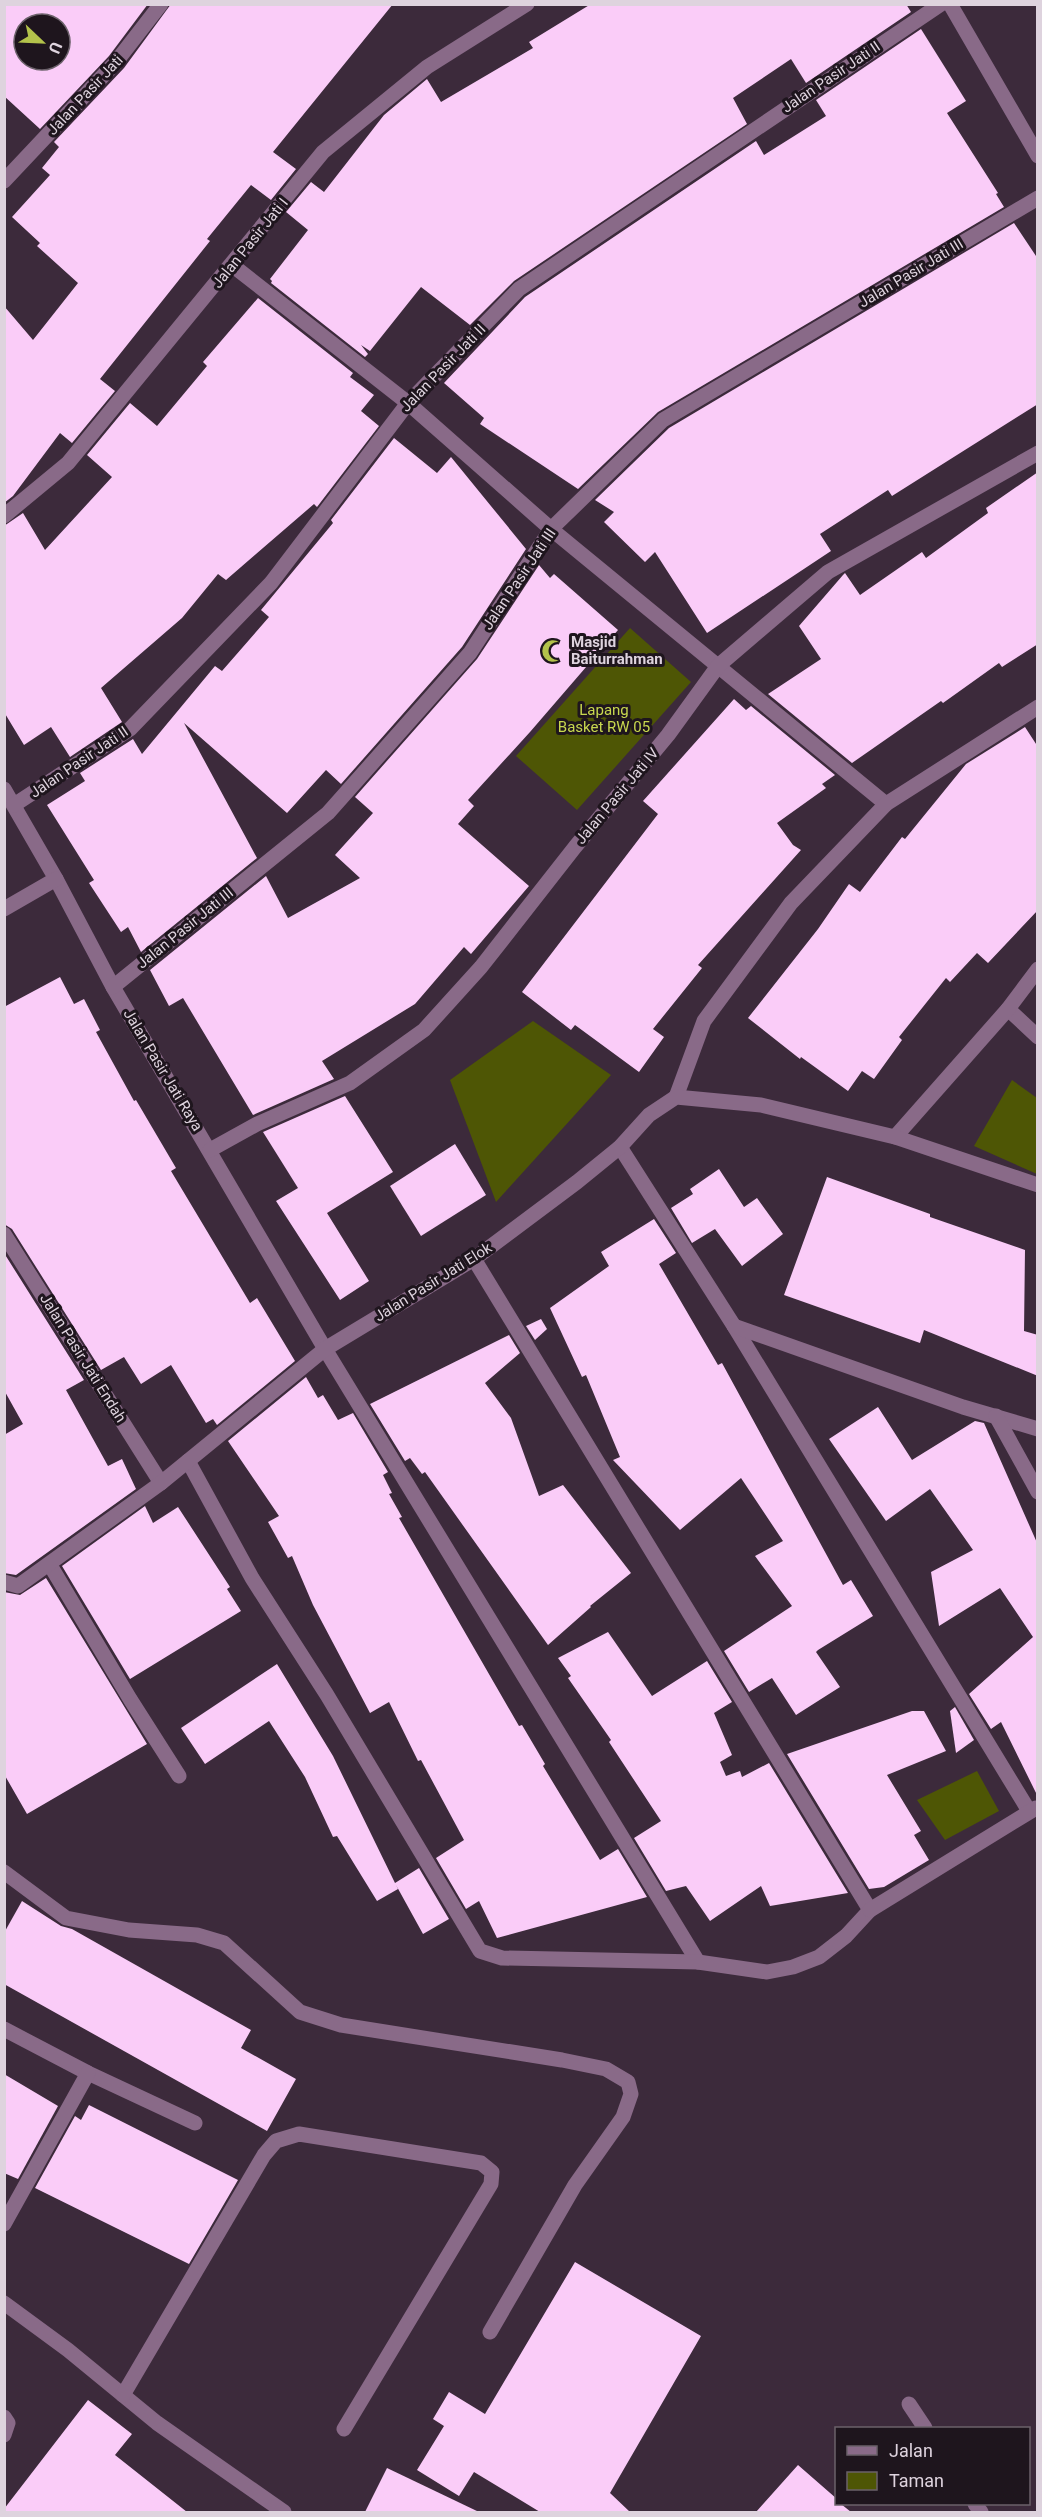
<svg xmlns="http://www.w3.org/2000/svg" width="1042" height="2517" viewBox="0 0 1042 2517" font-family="Roboto,sans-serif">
<rect width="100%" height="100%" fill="#3c2a3b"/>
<!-- green -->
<g fill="#4e5605">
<polygon points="630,628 691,682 577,810 516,756"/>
<polygon points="533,1021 611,1075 496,1202 450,1080"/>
<polygon points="1012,1080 1037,1098 1037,1174 974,1146"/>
<polygon points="977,1771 999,1811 945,1840 917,1800"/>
</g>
<!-- building -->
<g fill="#faccf8" fill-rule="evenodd">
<path d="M 4,4 L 148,4 L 109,56 L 40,129 L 4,96 ZM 24,24 L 60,24 L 60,60 L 24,60 Z"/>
<polygon points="171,4 393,4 273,152 296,169 271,200 251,185 207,239 210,241 100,379 115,391 72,443 60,433 13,496 4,503 4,306 33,340 78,283 37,246 40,243 12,217 50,175 42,168 59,147 54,142 124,68"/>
<polygon points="591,4 906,4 911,12 806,83 791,59 733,98 747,124 514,281 470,325 421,287 370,351 361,345 368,354 365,357 271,283 272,281 270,279 308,230 286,212 311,182 324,192 384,115 427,79 441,102 533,48 529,42"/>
<polygon points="921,29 966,101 947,113 998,193 996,194 1004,207 658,412 578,489 480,424 484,418 444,383 525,297 756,141 764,155 826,116 816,100"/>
<polygon points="1014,223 1038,259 1038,404 892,496 888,490 820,534 831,551 707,633 655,552 645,562 604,522 614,512 595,500 669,428"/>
<polygon points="258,298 353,373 350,377 374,395 361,411 379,426 317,507 314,504 226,580 218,574 182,618 101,688 122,722 70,757 51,727 24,745 4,712 4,526 23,513 45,550 112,477 87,455 130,403 157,426 207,366 203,362"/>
<polygon points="394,438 437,473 451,457 526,549 462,647 341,784 326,770 287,813 184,723 257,858 141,952 128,927 121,932 89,883 94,880 47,805 85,781 80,773 133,739 142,754 215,666 222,671 269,617 261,610 333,523 331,520"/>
<polygon points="1038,472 1038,644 1002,667 999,663 943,703 941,701 852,763 768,694 821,659 799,626 843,575 845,573 860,595 922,552 926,558 988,513 986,508"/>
<polygon points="539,565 550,578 554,574 618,630 530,732 468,800 474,806 458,824 529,886 471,954 464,947 415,1004 322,1061 334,1079 253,1115 183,998 169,1006 150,970 266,876 288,918 360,878 335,855 373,813 355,797 477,659"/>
<polygon points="734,699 746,710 751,706 835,775 822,784 826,788 777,823 793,845 801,850 698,965 702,968 653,1029 664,1037 639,1072 575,1025 571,1030 522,992 658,814 643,801"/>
<polygon points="1025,727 1038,747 1038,910 988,963 977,953 950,982 946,978 899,1037 902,1040 874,1079 862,1071 848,1091 801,1057 800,1059 748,1018 818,929 849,884 860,892 902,837 905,839 966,764"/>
<polygon points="60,977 74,1004 84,999 100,1030 96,1032 134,1101 136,1100 176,1168 171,1171 250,1303 257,1298 295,1361 217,1425 213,1419 206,1423 171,1365 141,1384 124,1357 101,1370 12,1229 4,1224 4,1007"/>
<polygon points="345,1096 393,1172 327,1213 369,1281 340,1300 276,1201 298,1188 263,1132"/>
<polygon points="455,1144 486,1195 421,1236 390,1186"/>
<polygon points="719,1169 744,1207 757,1198 783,1234 742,1266 715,1229 692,1243 671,1208 693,1194 690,1189"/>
<polygon points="827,1177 930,1214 930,1217 1025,1250 1024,1331 1038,1335 1038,1376 924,1330 920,1343 784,1295"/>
<polygon points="654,1219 676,1253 659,1264 718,1365 722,1363 843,1585 851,1580 873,1616 818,1650 816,1652 840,1687 796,1715 772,1678 749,1692 724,1651 792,1606 755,1556 783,1541 741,1478 680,1530 613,1460 620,1457 586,1375 582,1377 550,1308 609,1266 601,1252"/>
<polygon points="4,1253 84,1380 66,1390 108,1466 122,1459 136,1489 16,1575 4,1573 4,1435 23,1424 4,1390"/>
<polygon points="541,1319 547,1329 535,1340 526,1326"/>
<polygon points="509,1335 520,1353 485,1383 511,1418 539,1496 563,1485 631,1573 590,1606 591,1607 548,1645 425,1472 422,1474 410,1458 405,1461 370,1404"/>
<polygon points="306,1377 318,1398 323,1395 338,1420 353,1413 388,1472 383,1475 392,1493 389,1494 402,1517 399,1518 519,1726 522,1725 545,1764 543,1766 600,1860 618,1849 647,1897 497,1938 479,1901 466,1909 436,1858 464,1840 421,1760 418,1761 389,1702 370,1713 313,1605 292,1556 288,1558 268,1522 279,1516 228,1441"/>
<polygon points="878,1407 912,1460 975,1421 984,1423 1038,1545 1038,1797 1001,1722 991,1729 969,1694 1033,1637 1000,1588 939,1626 931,1572 973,1550 930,1489 886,1521 829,1439"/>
<polygon points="145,1506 153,1523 178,1507 230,1587 227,1589 241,1611 130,1679 62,1566"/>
<polygon points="46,1578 147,1744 27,1814 4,1774 4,1592 20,1595"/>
<polygon points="608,1632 652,1696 707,1661 732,1702 714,1713 732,1755 720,1762 726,1776 740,1771 742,1777 769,1763 848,1893 770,1906 761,1886 710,1921 686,1886 666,1891 634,1838 661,1821 609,1742 611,1740 568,1678 571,1676 558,1658"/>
<polygon points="277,1664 333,1756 395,1883 419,1868 449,1919 423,1934 396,1885 398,1889 377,1901 337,1836 333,1837 305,1777 269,1721 205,1764 181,1728"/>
<polygon points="955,1707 974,1740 956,1753 950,1711"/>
<polygon points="912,1711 924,1711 946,1751 887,1775 921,1831 914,1835 929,1860 884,1887 869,1889 787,1754"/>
<polygon points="22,1901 61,1926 72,1929 251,2030 241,2048 296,2079 267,2131 4,1984 4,1933"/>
<polygon points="4,2074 58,2106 18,2179 4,2173"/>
<polygon points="89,2105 238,2180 189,2264 35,2188 75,2116 81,2120"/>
<polygon points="575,2262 701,2336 610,2493 630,2512 540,2512 474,2472 459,2496 417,2470 444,2426 433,2419 449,2392 485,2414"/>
<polygon points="88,2400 132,2434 115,2455 187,2512 4,2512 4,2509"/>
<polygon points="798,2465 837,2499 837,2504 841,2504 851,2512 756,2512"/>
<polygon points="387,2468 479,2512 365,2512"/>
</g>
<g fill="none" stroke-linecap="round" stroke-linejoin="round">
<!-- minor -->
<g stroke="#896a88" stroke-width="15">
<polyline points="950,4 1038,156"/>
<polyline points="4,181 116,62 161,4"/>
<polyline points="232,265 408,403 551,529 886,804"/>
<polyline points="4,516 68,463 323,152 427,67 527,4"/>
<polyline points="4,789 56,879 113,987 325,1349 698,1962"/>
<polyline points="14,805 130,729 271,583 408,403 519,289 941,4"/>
<polyline points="4,909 56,879"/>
<polyline points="113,987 328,813 470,653 551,529 663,420 1038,198"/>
<polyline points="1008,1009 1038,1037"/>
<polyline points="676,1097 704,1021 791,903 886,804 1038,707"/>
<polyline points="895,1137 1008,1009 1038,969"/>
<polyline points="620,1147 734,1326 1029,1811"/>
<polyline points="210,1150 257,1124 350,1083 424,1030 481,967 575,847 668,735 718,666 828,572 1038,453"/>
<polyline points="4,1234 161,1483"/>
<polyline points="734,1326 963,1407 1038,1429"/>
<polyline points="996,1416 1038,1492"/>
<polyline points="188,1461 252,1578 327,1695 480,1951 502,1958 698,1962 767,1972 793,1967 819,1957 846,1936 870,1910 474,1259"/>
<polyline points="50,1565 130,1699 179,1776"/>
<polyline points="4,1582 18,1586 161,1483 325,1349 474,1259 577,1182 620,1147 649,1115 676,1097 761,1105 895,1137 1038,1185"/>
<polyline points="4,1872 66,1918 129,1930 197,1935 224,1943 300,2012 341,2025 562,2060 606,2069 628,2082 631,2094 623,2117 575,2185 490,2332"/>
<polyline points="870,1910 1036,1808"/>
<polyline points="4,2029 88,2073 195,2123"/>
<polyline points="4,2224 88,2073"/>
<polyline points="4,2303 68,2350 157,2423 284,2512"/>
<polyline points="123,2395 264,2155 276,2141 299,2134 481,2163 492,2172 491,2184 344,2429"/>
<polyline points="909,2404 925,2428"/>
<polyline points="4,2417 8,2423 4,2435"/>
<polyline points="975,2504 981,2512"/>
</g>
</g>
<!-- icons -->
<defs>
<g id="mosque-bare" transform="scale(1.8)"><path d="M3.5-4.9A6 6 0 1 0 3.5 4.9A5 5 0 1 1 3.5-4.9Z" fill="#b3c24b" stroke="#1e151d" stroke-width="2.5" paint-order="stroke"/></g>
</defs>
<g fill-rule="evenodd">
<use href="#mosque-bare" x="553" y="651"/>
</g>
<g text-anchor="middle" stroke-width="6" stroke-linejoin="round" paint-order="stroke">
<!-- street labels -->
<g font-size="15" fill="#ded3de" stroke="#1e151d">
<text transform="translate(831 77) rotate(-34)" y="5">Jalan Pasir Jati II</text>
<text transform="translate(85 95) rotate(-47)" y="5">Jalan Pasir Jati</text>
<text transform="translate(250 243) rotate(-51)" y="5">Jalan Pasir Jati I</text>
<text transform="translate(911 273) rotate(-31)" y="5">Jalan Pasir Jati III</text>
<text transform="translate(443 368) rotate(-46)" y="5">Jalan Pasir Jati II</text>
<text transform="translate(519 579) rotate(-56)" y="5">Jalan Pasir Jati III</text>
<text transform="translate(79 762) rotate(-34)" y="5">Jalan Pasir Jati II</text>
<text transform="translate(617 796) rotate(-50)" y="5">Jalan Pasir Jati IV</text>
<text transform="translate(185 928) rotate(-39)" y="5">Jalan Pasir Jati III</text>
<text transform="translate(163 1070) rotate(59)" y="5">Jalan Pasir Jati Raya</text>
<text transform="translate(433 1282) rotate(-32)" y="5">Jalan Pasir Jati Elok</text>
<text transform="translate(83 1358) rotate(58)" y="5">Jalan Pasir Jati Endah</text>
</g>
<!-- poi labels -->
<g font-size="15" font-weight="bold" fill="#ded3de" stroke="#1e151d" text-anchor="start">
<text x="571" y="647">Masjid<tspan x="571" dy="17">Baiturrahman</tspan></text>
</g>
<!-- park labels -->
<g font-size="15" fill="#c8d84f" stroke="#1e151d">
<text x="604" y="715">Lapang<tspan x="604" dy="17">Basket RW 05</tspan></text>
</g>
</g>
<!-- border -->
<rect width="1042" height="2517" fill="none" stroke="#ded3de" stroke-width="12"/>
<!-- legend -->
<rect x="835" y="2427" width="195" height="78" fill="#1e151d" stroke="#6b616a" stroke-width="1.5"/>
<rect x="847" y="2446" width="30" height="9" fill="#896a88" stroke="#6b616a" stroke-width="1.5"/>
<text x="889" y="2457" font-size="18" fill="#ded3de">Jalan</text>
<rect x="847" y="2472" width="30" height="18" fill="#4e5605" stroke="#6b616a" stroke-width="1.5"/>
<text x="889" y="2487" font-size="18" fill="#ded3de">Taman</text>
<!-- north arrow -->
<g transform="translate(42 42) rotate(113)"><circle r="28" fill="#1e151d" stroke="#6b616a" stroke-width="1.5"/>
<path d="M0-4.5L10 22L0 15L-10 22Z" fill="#b3c24b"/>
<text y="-9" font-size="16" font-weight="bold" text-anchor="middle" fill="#ded3de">U</text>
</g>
</svg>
